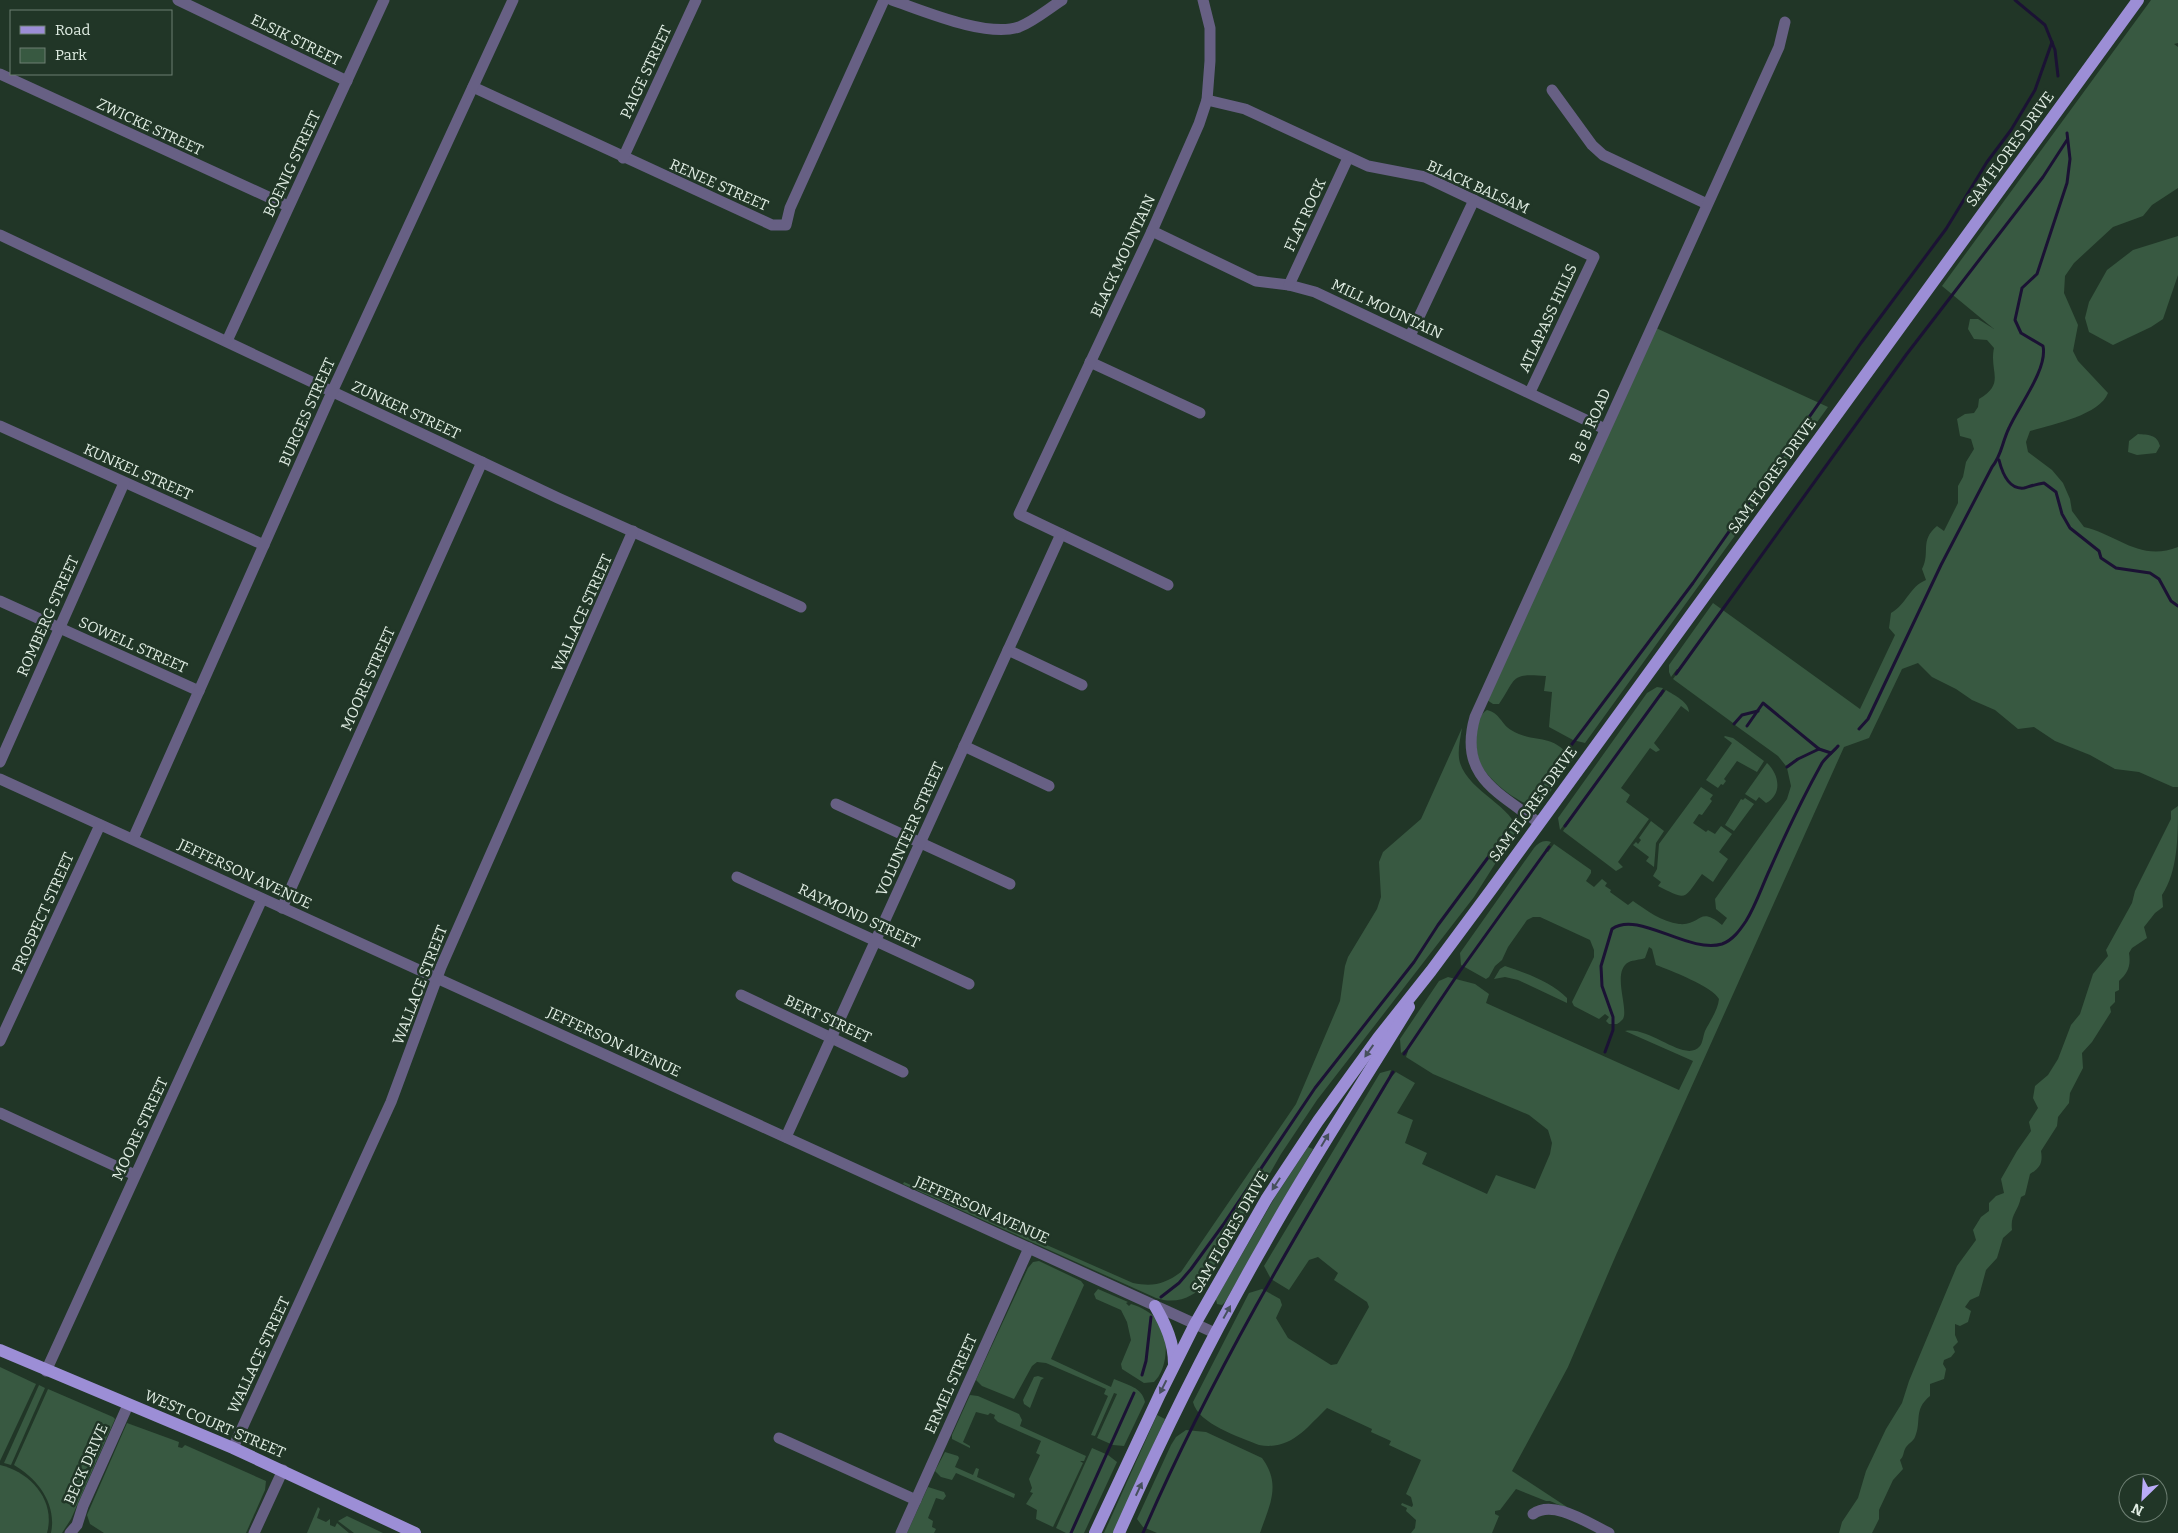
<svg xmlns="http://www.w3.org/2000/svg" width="2178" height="1533" viewBox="0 0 2178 1533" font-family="Bitter,serif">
<rect width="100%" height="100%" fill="#213627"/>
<!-- green -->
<g fill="#385941">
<path d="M 2151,0 L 2178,0 L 2178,43 L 2174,44 L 2178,47 L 2178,188 L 2152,205 L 2143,216 L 2113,227 L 2074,263 L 2065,276 L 2064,293 L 2078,325 L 2073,351 L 2078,361 L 2108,393 C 2100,415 2051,425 2030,431 L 2026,442 L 2028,452 L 2052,470 L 2063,483 L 2070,499 L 2072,511 L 2084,527 C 2118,535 2140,562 2178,547 L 2178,787 L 2173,787 L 2139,772 L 2115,769 L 2090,755 L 2055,741 L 2034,727 L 2018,729 L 1995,710 L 1972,700 L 1956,689 L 1932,677 L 1918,663 L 1902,669 L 1869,738 L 1844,747 L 1616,1255 L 1568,1367 L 1512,1471 L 1567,1507 L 1566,1508 L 1550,1501 L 1546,1501 L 1516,1489 L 1500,1510 L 1495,1511 L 1495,1514 L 1499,1516 L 1492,1533 L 1411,1533 L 1415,1528 L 1416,1520 L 1406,1511 L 1407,1508 L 1401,1505 L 1402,1503 L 1412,1507 L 1413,1505 L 1411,1497 L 1406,1494 L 1421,1460 L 1389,1445 L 1391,1441 L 1371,1432 L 1372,1429 L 1327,1408 C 1307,1427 1291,1451 1259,1445 C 1240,1437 1198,1424 1193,1402 L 1249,1293 L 1262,1289 L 1280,1299 L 1282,1305 L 1276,1318 L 1288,1338 L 1331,1365 L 1337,1364 L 1369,1307 L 1367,1302 L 1334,1280 L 1338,1273 L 1318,1257 L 1309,1260 L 1289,1290 L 1271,1279 L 1264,1266 L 1380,1073 L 1391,1070 L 1389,1076 L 1391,1077 L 1396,1072 L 1415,1083 L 1397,1113 L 1413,1120 L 1405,1143 L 1427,1153 L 1422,1164 L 1487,1194 L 1496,1175 L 1535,1189 L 1550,1154 L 1552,1143 L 1548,1130 L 1529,1115 L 1433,1074 L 1406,1057 L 1408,1051 L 1406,1049 L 1401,1053 L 1400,1039 L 1439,981 L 1448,977 L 1475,984 L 1489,994 L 1486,1003 L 1679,1090 L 1693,1061 L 1625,1031 C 1651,1026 1685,1064 1700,1046 C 1703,1042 1703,1036 1705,1031 C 1710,1021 1718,1010 1719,999 C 1713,987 1670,970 1656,965 L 1652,949 L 1649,947 L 1645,958 C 1640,960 1633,960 1629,962 C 1611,971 1629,1008 1623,1019 C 1622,1020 1618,1024 1617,1024 L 1609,1024 L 1606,1021 L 1609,1017 L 1605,1014 L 1599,1019 L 1574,1006 L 1572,1002 L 1594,957 L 1594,950 L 1590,940 L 1540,917 L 1533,917 L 1527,920 L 1508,947 L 1502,960 L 1495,966 L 1489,977 L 1486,979 L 1461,965 L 1460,953 L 1534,848 C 1538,843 1544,839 1551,842 L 1545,850 L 1548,852 L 1554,844 L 1591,870 L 1591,873 L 1586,881 L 1594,887 L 1602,879 L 1607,883 L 1605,886 L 1611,890 L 1610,892 L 1628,905 L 1633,901 C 1646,910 1662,922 1679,924 C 1702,926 1698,905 1722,925 L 1727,918 L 1716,909 L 1715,899 L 1787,799 L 1791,786 L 1787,768 L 1798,760 L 1797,758 L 1786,766 L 1778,756 L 1735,725 L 1738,720 L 1733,723 L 1673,679 L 1680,670 L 1677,669 L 1671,677 L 1669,672 L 1669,665 L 1713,603 L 1860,709 L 1895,635 L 1889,628 L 1891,613 C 1907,604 1909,587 1926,580 L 1922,569 C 1931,552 1919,541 1937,526 L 1944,531 L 1958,503 L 1958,486 L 1963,477 L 1966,462 L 1974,449 L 1971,439 L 1960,436 L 1957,419 L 1965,414 L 1974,413 L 1978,407 L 1979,399 C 2006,383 1989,372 1994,348 L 1987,340 L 1974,339 L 1968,329 L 1970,319 L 1978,319 L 1994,329 L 1942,286 Z"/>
<polygon points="2178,236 2178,275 2163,319 2151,327 2113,345 2089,332 2085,318 2089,302 2107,270 2133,250"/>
<path d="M 1656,328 L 1828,407 L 1585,743 L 1573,740 L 1549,727 L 1552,692 L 1544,691 L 1546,676 C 1509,673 1517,678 1499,704 L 1493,704 L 1487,700 Z"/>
<path d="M 2138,434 C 2148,435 2157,434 2160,446 L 2156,453 L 2137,455 L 2128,452 L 2129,441 Z"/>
<path d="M 1657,687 L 1663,688 L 1659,695 L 1661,697 L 1666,690 C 1674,695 1689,702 1689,712 L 1681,706 L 1654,743 L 1660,750 L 1656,752 L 1650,748 L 1621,788 L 1630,795 L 1626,802 L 1649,819 L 1618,862 L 1623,867 L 1616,871 L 1563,831 L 1569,822 L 1567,821 L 1560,830 L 1558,818 L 1647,693 Z"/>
<path d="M 1487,710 C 1500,713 1501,724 1511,730 C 1536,745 1551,731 1573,760 L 1545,799 L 1537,806 C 1520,806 1487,779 1480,763 C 1476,752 1475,742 1477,729 C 1478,722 1481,713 1487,710 Z"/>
<path d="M 1462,728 C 1460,740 1457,752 1460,763 C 1469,792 1516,808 1516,831 L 1474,897 L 1317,1100 L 1281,1154 L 1209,1280 C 1195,1297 1177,1305 1156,1298 L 903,1184 L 904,1182 L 1133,1283 C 1153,1287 1165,1284 1181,1272 L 1296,1104 L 1340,1001 L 1345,966 L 1348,957 L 1377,909 L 1381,897 L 1379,862 L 1383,852 L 1421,819 Z"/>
<polygon points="1725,736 1733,738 1764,761 1757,772 1737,761 1724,779 1726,781 1723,785 1721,784 1718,788 1706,780 1732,743 1724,737"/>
<path d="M 1767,763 C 1779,774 1783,794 1766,803 L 1759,797 L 1756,801 L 1745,794 Z"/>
<path d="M 1701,787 L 1713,795 L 1710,799 L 1712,801 L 1702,815 L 1699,814 L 1693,823 L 1706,832 L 1708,830 L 1715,834 L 1721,826 L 1732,834 L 1719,852 L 1728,859 L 1713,882 L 1702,874 C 1683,900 1688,901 1658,886 L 1661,882 L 1653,876 L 1657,869 L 1659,844 Z"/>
<polygon points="1745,798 1754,804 1734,831 1725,825 1741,799 1743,800"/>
<path d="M 2178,806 C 2178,836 2178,871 2162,895 L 2163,907 L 2155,913 L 2144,927 L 2147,938 L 2132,948 L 2129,953 C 2131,966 2128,973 2119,981 L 2119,990 L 2115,992 L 2115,1002 L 2110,1007 L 2111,1012 L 2092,1042 L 2082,1053 L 2083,1068 L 2070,1093 L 2069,1103 L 2058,1117 L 2057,1126 L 2041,1151 C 2043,1163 2040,1168 2030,1174 L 2025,1195 L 2021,1197 C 2018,1212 2010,1214 2012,1230 L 2003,1238 L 1997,1258 L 1986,1270 L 1979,1296 L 1970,1300 L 1965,1307 L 1971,1311 L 1968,1322 L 1960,1326 L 1955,1324 L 1955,1335 L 1958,1342 L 1953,1347 L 1955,1352 L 1951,1357 L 1944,1360 L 1943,1364 L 1946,1369 L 1944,1379 L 1930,1384 L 1930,1396 C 1913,1410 1922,1421 1915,1437 C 1913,1442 1907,1444 1905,1449 C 1903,1453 1904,1456 1900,1460 L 1903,1469 L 1893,1480 L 1879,1510 L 1879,1519 L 1872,1533 L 1839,1533 L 1842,1522 L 1858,1498 L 1866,1471 L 1886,1429 L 1902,1403 L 1909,1381 L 1957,1266 L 1976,1240 L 1973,1230 L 1981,1217 L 1989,1211 L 1989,1203 L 1996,1196 L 2004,1193 L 2001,1179 L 2017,1151 L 2031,1131 L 2029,1122 L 2038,1108 L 2033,1098 L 2035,1086 L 2048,1075 L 2058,1059 L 2071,1025 L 2080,1014 L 2093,974 L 2108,956 L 2106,950 L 2132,903 L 2135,891 L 2171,819 L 2171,811 Z"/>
<polygon points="1651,821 1664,831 1656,843 1654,867 1646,861 1649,857 1633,845 1636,842 1638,844 1641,840 1639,838"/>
<path d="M 1505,966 C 1526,973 1552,982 1567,998 L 1567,1003 L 1518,980 L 1505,977 L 1494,979 L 1500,969 Z"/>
<polygon points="1308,1147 1313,1149 1225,1302 1222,1305 1217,1304 1216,1299 1275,1197"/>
<path d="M 1039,1261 L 1081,1281 L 1084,1285 L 1051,1359 L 1111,1387 L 1114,1379 C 1127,1385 1142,1387 1145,1402 L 1124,1446 L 1113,1445 L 1097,1438 L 1117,1394 L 1114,1393 L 1095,1436 L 1091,1435 L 1108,1396 L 1104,1394 L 1106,1389 L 1046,1363 L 1037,1362 L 1032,1366 L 1014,1399 L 982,1386 L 976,1380 L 1028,1268 L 1033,1262 Z"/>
<path d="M 1098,1289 L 1128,1302 L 1126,1303 L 1129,1306 L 1131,1304 C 1141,1307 1153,1313 1160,1323 C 1169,1339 1168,1369 1154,1382 L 1144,1383 L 1122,1369 L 1121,1364 L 1131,1340 L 1127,1322 L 1121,1310 L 1096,1299 L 1094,1294 Z"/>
<polygon points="0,1367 36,1384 0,1461"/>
<polygon points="1038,1376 1044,1378 1041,1380 1030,1408 1024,1404 1023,1400 1034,1377"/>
<polygon points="39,1385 45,1388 11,1465 4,1463"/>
<path d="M 48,1389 L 113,1417 L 115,1419 L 71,1519 L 62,1533 L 51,1533 C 57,1504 38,1479 14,1465 Z"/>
<polygon points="970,1395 978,1396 1019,1414 1022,1420 1020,1426 1086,1456 1084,1461 1080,1461 1083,1463 1053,1527 1036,1519 1037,1510 1026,1504 1033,1493 1030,1492 1032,1488 1029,1479 1040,1455 1036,1453 1041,1441 998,1422 994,1418 995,1415 990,1413 988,1415 976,1412 963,1442 970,1446 970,1448 952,1439 952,1435"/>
<polygon points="1157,1415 1165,1419 1113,1533 1104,1533"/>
<polygon points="127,1423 179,1442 178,1447 182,1448 185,1445 266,1481 265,1490 246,1533 104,1533 90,1524 87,1515"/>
<path d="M 1186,1430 L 1206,1432 L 1262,1458 C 1282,1485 1269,1506 1260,1533 L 1157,1533 L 1143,1527 L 1137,1519 L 1171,1445 L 1176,1437 Z"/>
<polygon points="1092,1448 1108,1455 1117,1462 1084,1533 1066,1533 1056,1528"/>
<polygon points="945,1452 958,1456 959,1458 955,1467 973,1475 976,1468 979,1469 977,1477 1015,1494 1014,1498 956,1473 952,1480 941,1477 935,1471"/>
<path d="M 0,1465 C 30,1472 56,1500 47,1533 L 0,1533 Z"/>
<polygon points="928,1487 944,1492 946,1496 943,1500 936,1498 928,1518 933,1521 932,1527 936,1529 934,1533 907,1533"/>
<polygon points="318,1507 320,1509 317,1518 326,1522 330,1519 330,1525 335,1527 337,1523 349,1533 307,1533"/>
<polygon points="347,1516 383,1533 354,1533 338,1521"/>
</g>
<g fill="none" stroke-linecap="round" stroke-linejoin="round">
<!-- stream -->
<g stroke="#1b1234" stroke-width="3">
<polyline points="2015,0 2045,25 2055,50 2058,76"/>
<path d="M 1999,460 C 2002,472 2008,490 2024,488 C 2031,486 2037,484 2044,483 L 2056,492 L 2062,514 L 2070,528 L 2099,551 L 2101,558 L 2116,568 L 2150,573 L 2159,579 L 2171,601 L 2178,606"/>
<polyline points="1676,674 1906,355 2043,177 2067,140"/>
<polyline points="1734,724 1742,715 1758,711"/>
<polyline points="1747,726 1763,703 1819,749"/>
<path d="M 1859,729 L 1868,719 L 1941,565 L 1992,467 C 2002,455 2002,442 2009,428 C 2018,407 2048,369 2043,346 L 2021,333 L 2015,320 L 2022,288 L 2037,274 L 2067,183 L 2070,159 L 2067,133"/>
<polyline points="1787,767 1798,759 1819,749 1831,753"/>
<polyline points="1524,808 1693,583 1861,343 1946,229 1987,162 2011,130 2035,90 2052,42"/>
<polyline points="1565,826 1663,691"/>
<path d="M 1605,1052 L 1613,1030 L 1613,1017 L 1602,986 L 1601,966 L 1612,929 C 1638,910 1688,954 1722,944 C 1733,940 1740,930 1746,921 C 1756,905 1762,886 1770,869 C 1786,833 1803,797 1822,763 C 1826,757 1833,752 1838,746"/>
<polyline points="1404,1054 1460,971 1549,847"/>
<polyline points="1161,1297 1179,1283 1191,1269 1223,1225 1315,1088 1414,962 1438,925 1521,813"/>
<polyline points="1142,1375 1146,1361 1151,1317"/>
<polyline points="1071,1533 1134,1393"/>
<path d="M 1143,1533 C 1213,1371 1302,1224 1393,1072"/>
</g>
<!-- minor -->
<g stroke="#676084" stroke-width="11">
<polyline points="178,0 347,81"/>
<path d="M 892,0 C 924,11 987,38 1019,27 C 1034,21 1048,9 1062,0"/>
<polyline points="0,74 288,206"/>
<polyline points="473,87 772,225 786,225 790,208 884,0"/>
<polyline points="1552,90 1592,145 1603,155 1707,204"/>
<polyline points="1207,100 1245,109 1368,166 1425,177 1594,257 1530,392"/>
<polyline points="623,158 696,0"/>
<polyline points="1152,231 1256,281 1289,285 1315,292 1605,429"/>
<polyline points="0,235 558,498 801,607"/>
<polyline points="1289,285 1348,158"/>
<polyline points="1410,336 1474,200"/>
<polyline points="227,341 384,0"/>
<polyline points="1090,362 1200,413"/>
<polyline points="0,426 264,545"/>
<polyline points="1168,585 1019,514 1152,231 1199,124 1207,100 1210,61 1210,28 1203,0"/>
<polyline points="0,601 199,691"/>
<polyline points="1008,650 1082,685"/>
<polyline points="964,746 1049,786"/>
<polyline points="0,762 124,483"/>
<polyline points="0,779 1215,1333"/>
<polyline points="836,804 1010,884"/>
<path d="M 1539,823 C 1498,792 1458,776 1475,717 L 1779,47 L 1785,22"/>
<polyline points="133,839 332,392 513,0"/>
<polyline points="737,877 969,984"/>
<polyline points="282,908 482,462"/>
<polyline points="741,995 903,1072"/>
<polyline points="0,1041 100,825"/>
<polyline points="0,1113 135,1175"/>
<polyline points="786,1137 1061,534"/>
<polyline points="46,1371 262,899"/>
<polyline points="779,1438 916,1500"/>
<polyline points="233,1448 391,1102 441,967 633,531"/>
<path d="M 1533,1514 C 1554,1499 1589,1524 1609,1533"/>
<polyline points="70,1533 77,1525 83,1506 128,1405"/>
<polyline points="254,1533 283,1470"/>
<polyline points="901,1533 1029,1248"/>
</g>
<!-- major -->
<g stroke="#9c8ed6" stroke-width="12">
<path d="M 1155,1306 C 1166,1325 1174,1343 1174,1364"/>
<polyline points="0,1350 233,1448 415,1533"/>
<polyline points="1095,1533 1160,1394 1195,1324 1267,1198 1318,1121 1378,1038 1431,971 1491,890 2138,0"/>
<path d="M 1119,1533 C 1163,1434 1211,1337 1265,1243 C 1310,1162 1361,1086 1409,1007"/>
</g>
</g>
<!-- one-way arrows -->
<defs><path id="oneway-solid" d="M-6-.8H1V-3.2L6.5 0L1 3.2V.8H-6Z" transform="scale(1.25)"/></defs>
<g fill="#46505c">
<use href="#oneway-solid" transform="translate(1369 1051) rotate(125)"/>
<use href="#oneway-solid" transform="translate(1325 1140) rotate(-59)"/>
<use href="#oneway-solid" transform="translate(1276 1184) rotate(123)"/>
<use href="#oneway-solid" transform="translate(1227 1312) rotate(-61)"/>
<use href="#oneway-solid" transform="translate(1163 1387) rotate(117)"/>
<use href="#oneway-solid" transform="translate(1139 1489) rotate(-65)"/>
</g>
<g text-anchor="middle" stroke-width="5" stroke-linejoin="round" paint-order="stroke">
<!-- street labels -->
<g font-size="15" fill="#e0ede3" stroke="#213627">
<text transform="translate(296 40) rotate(26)" y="5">ELSIK STREET</text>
<text transform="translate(646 72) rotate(-65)" y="5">PAIGE STREET</text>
<text transform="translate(150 127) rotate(25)" y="5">ZWICKE STREET</text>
<text transform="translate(2010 149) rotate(-54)" y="5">SAM FLORES DRIVE</text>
<text transform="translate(292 164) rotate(-65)" y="5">BOENIG STREET</text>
<text transform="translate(719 185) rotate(24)" y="5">RENEE STREET</text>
<text transform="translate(1478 187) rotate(24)" y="5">BLACK BALSAM</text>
<text transform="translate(1305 215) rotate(-65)" y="5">FLAT ROCK</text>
<text transform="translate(1123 256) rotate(-65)" y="5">BLACK MOUNTAIN</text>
<text transform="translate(1387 309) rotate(25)" y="5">MILL MOUNTAIN</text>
<text transform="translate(1548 318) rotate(-65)" y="5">ATLAPASS HILLS</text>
<text transform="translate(406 410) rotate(25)" y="5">ZUNKER STREET</text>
<text transform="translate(307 412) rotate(-66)" y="5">BURGES STREET</text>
<text transform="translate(1590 426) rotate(-66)" y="5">B &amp; B ROAD</text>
<text transform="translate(138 472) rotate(24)" y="5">KUNKEL STREET</text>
<text transform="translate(1772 476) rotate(-54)" y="5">SAM FLORES DRIVE</text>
<text transform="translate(582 613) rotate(-66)" y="5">WALLACE STREET</text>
<text transform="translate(48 616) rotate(-66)" y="5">ROMBERG STREET</text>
<text transform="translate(133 645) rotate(24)" y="5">SOWELL STREET</text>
<text transform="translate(368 679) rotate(-66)" y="5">MOORE STREET</text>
<text transform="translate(1533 804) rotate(-54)" y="5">SAM FLORES DRIVE</text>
<text transform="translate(910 829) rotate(-66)" y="5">VOLUNTEER STREET</text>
<text transform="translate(245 874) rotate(25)" y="5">JEFFERSON AVENUE</text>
<text transform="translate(43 913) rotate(-66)" y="5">PROSPECT STREET</text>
<text transform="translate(859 916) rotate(25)" y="5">RAYMOND STREET</text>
<text transform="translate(420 985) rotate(-69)" y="5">WALLACE STREET</text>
<text transform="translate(828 1019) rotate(25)" y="5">BERT STREET</text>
<text transform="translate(614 1042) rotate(25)" y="5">JEFFERSON AVENUE</text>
<text transform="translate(140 1129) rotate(-65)" y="5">MOORE STREET</text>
<text transform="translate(982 1210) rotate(24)" y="5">JEFFERSON AVENUE</text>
<text transform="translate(1230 1232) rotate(-60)" y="5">SAM FLORES DRIVE</text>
<text transform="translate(259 1355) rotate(-65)" y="5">WALLACE STREET</text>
<text transform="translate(951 1384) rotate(-66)" y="5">ERMEL STREET</text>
<text transform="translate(215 1424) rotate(23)" y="5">WEST COURT STREET</text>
<text transform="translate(86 1464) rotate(-66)" y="5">BECK DRIVE</text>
</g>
</g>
<!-- legend -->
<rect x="10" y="10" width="162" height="65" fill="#213627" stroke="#6d7f72"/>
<rect x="20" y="26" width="25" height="8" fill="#9c8ed6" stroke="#6d7f72"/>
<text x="55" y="35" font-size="15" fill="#e0ede3">Road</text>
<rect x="20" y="48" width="25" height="15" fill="#385941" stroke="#6d7f72"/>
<text x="55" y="60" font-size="15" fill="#e0ede3">Park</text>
<!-- north arrow -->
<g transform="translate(2143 1498) rotate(205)"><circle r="24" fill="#213627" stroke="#6d7f72"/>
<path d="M0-4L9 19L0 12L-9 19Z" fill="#b9abf7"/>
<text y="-8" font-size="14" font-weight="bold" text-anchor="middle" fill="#e0ede3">N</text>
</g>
</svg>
